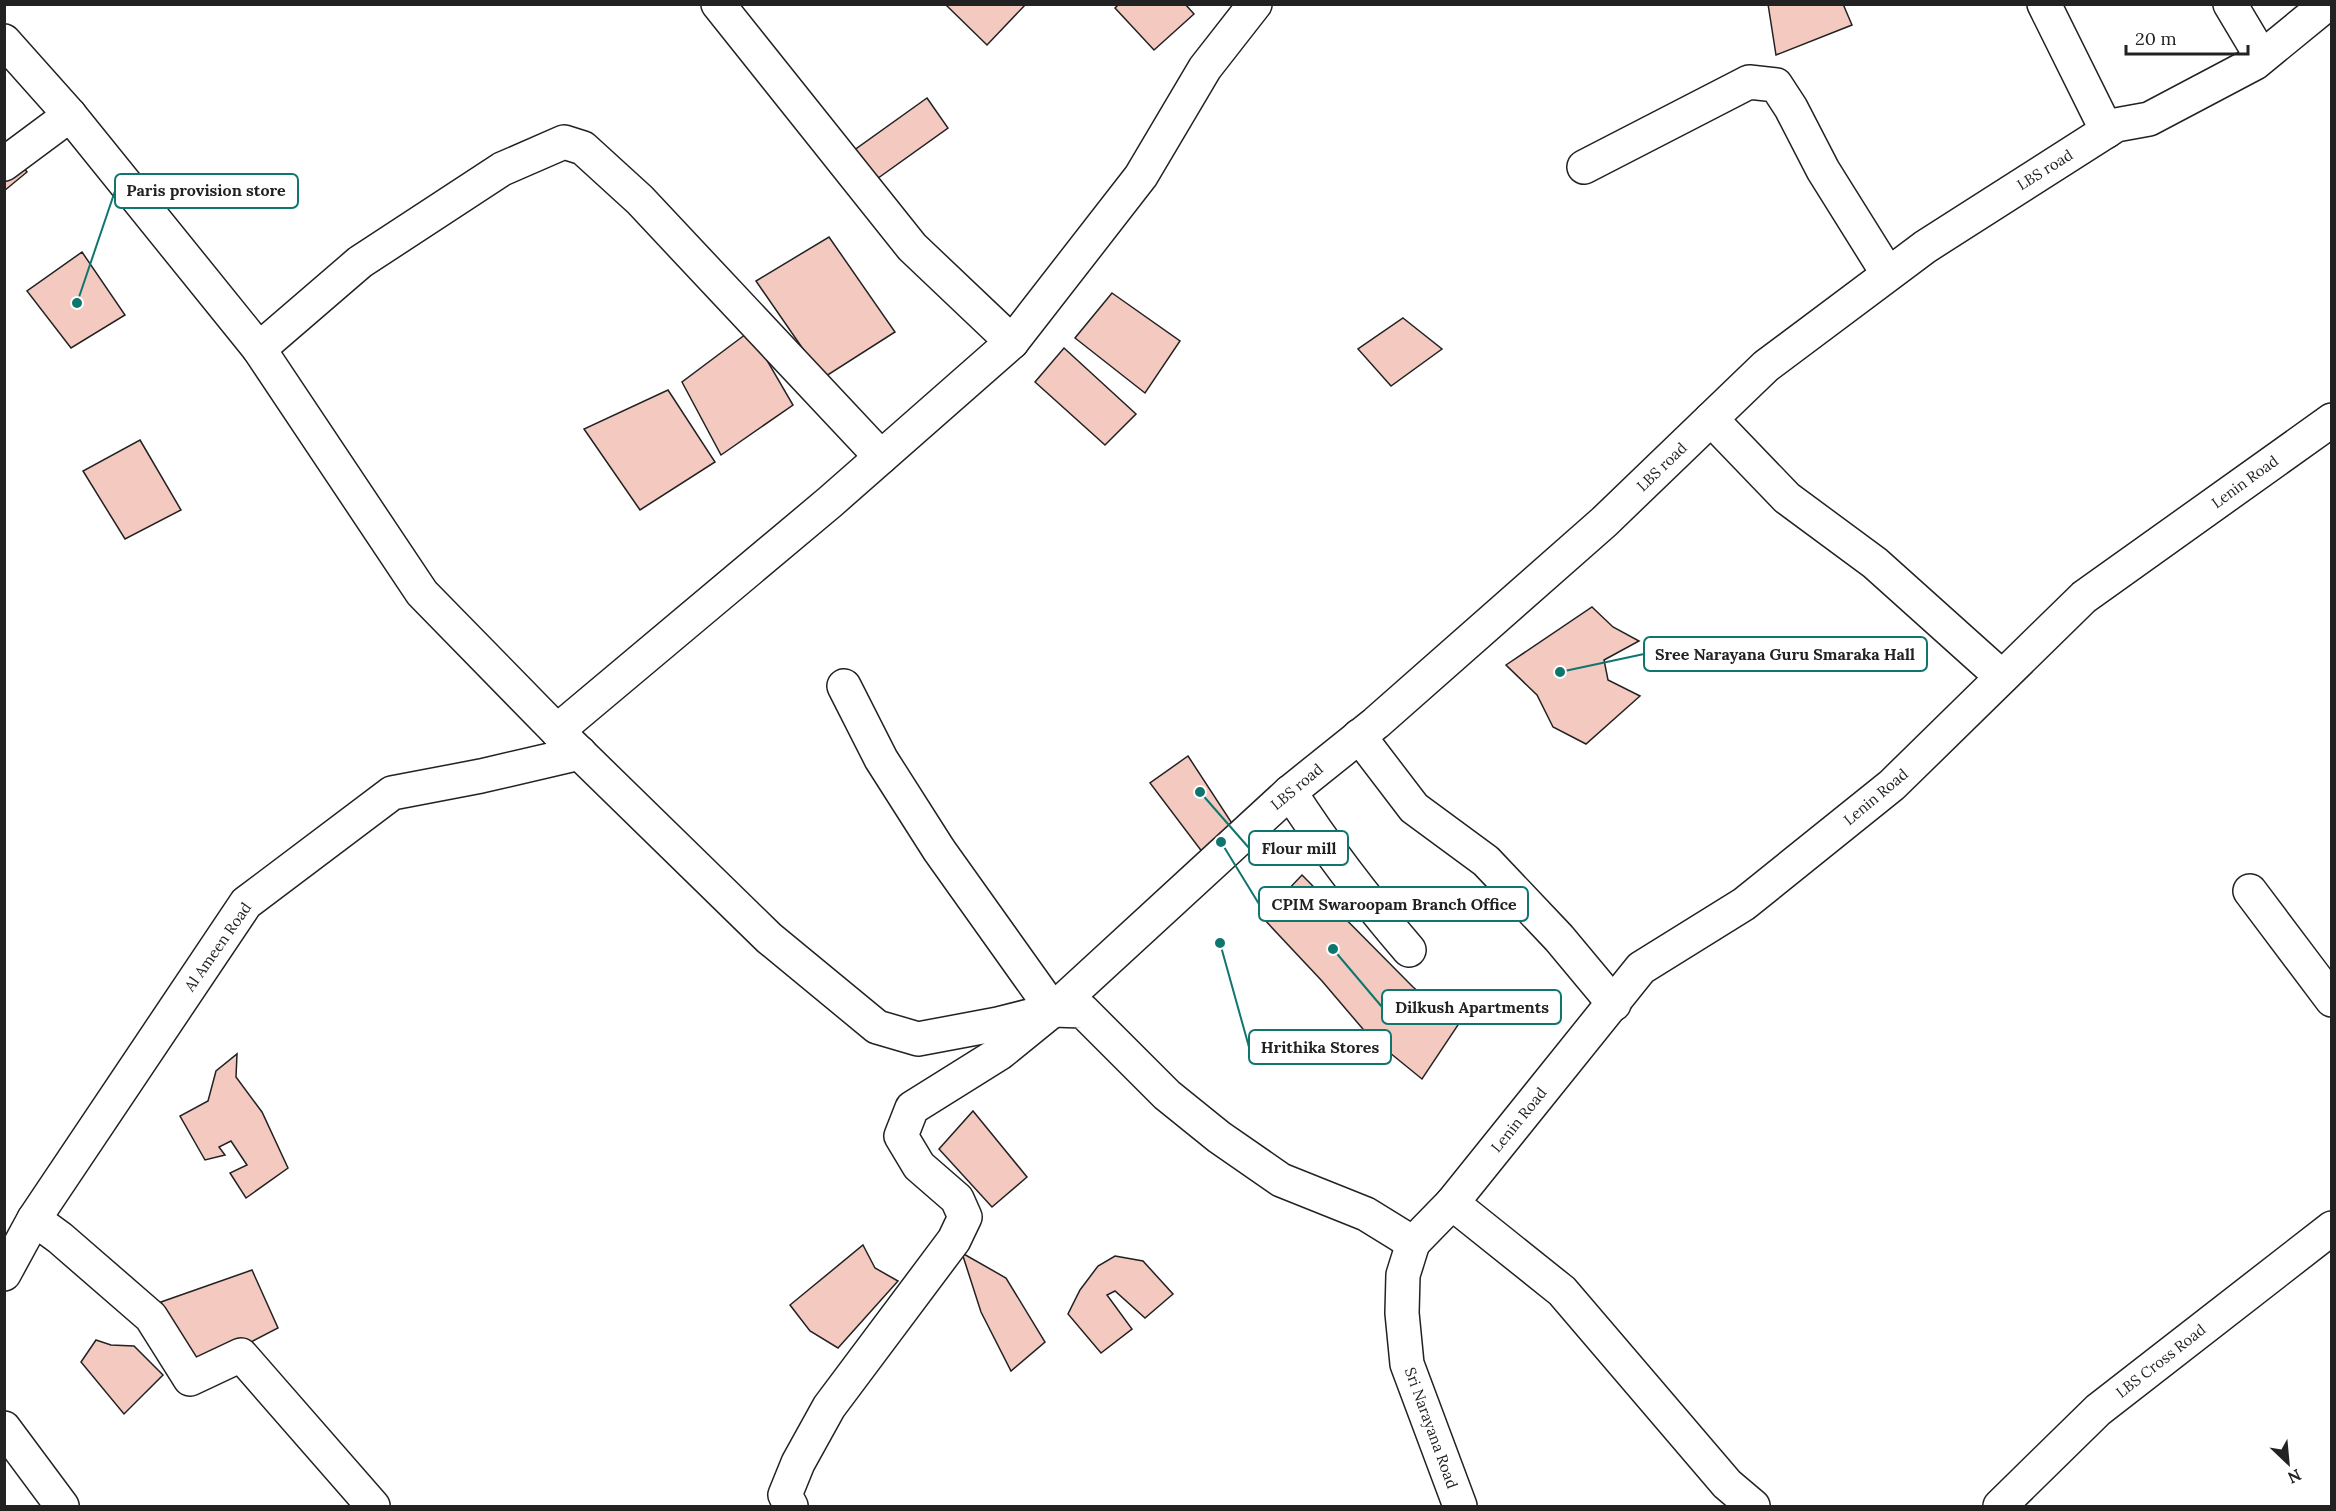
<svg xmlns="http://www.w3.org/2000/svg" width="2336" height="1511" viewBox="0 0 2336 1511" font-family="Lora,serif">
<rect width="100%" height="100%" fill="#fff"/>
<!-- building -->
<g fill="#f3c9c0" stroke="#222" stroke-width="1.5">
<polygon points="945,4 1026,4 987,45"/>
<polygon points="1119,4 1185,4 1194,14 1154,50 1115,8"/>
<polygon points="1768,4 1843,4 1852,25 1776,55"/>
<polygon points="927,98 948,128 867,186 846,156"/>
<polygon points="4,143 27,172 4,191"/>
<polygon points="829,237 895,332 823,378 756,281"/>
<polygon points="82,252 125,315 71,348 27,291"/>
<polygon points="1112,293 1180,341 1145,393 1075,338"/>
<polygon points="1403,318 1442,349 1391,386 1358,349"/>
<polygon points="750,331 793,405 721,455 682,382"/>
<polygon points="1064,348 1136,414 1105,445 1035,382"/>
<polygon points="668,390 715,462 640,510 584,429"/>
<polygon points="140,440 181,510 125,539 83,471"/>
<polygon points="1592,607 1613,627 1639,641 1604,660 1608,680 1640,696 1586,744 1553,727 1537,695 1506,665"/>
<polygon points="1188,756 1239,834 1206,857 1150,783"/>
<polygon points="1302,875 1413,987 1458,1025 1422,1079 1368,1035 1322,981 1262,917"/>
<polygon points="237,1054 236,1077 262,1112 288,1168 246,1198 230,1173 247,1165 231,1141 219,1147 225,1155 205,1160 180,1116 208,1101 216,1071"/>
<polygon points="973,1111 1027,1177 992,1207 939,1149"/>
<polygon points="863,1245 875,1268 898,1281 838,1348 810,1331 790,1305"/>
<polygon points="962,1253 1006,1278 1045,1342 1011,1371 981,1312"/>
<polygon points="1115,1256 1143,1261 1173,1294 1145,1318 1115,1291 1107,1295 1132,1329 1101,1353 1068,1314 1080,1290 1098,1266"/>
<polygon points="252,1270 278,1328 197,1370 161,1302"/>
<polygon points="96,1340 111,1345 134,1346 163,1375 124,1414 81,1362"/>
</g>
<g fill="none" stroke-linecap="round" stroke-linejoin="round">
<!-- minor casing -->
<g stroke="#222" stroke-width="36">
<g id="minor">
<polyline points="718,4 912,247 1012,342"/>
<polyline points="2044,4 2107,131"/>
<polyline points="2230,4 2261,56"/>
<polyline points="4,41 70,115 259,349 422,593 557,731 769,938 877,1027 918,1039 998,1024 1053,1010 1083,1011 1167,1095 1219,1137 1281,1180 1366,1214 1413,1243 1452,1203 1562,1291 1727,1484 1753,1506"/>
<polyline points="4,164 70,115"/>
<polyline points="1584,167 1749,82 1776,85 1791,108 1823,170 1888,274"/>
<polyline points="259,349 360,262 502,169 564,142 583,148 640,200 881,457"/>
<polyline points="1711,419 1787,498 1875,563 2002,677"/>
<polyline points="844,686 881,759 939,850 1053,1010"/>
<polyline points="557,731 830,502 1012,342 1141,176 1205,68 1255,4"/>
<polyline points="1359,736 1414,808 1486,861 1559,938 1614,1004"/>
<path d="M 1290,792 C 1326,848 1366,900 1409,950"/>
<polyline points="2250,891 2332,1000"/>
<polyline points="1452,1203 1641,968 1744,904 1892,785 2084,597 2332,420"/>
<polyline points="34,1219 60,1238 151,1317 190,1379 241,1355 373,1506"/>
<polyline points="1413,1243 1403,1275 1402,1313 1407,1364 1460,1506"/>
<polyline points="4,1274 34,1219 246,903 392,793 481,776 580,753"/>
<polyline points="4,1428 62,1506"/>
<polyline points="791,1506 785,1495 798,1463 829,1407 954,1240 965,1217 957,1199 919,1166 901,1136 912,1108 1000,1053 1053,1010 1290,792 1376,723 1604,522 1766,366 1925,247 2116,125 2149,119 2255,63 2327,4"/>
<polyline points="2000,1506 2098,1410 2332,1228"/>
</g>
</g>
<!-- minor -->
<use href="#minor" stroke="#fff" stroke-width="33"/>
</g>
<g text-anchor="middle" stroke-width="4.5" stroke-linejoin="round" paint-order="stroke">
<!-- street labels -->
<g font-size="15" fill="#222" stroke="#fff">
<text transform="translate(2045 170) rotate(-32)" y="5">LBS road</text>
<text transform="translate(1662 467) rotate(-44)" y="5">LBS road</text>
<text transform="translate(2245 482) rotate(-36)" y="5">Lenin Road</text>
<text transform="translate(1297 787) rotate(-40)" y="5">LBS road</text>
<text transform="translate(1876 797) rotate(-40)" y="5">Lenin Road</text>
<text transform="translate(218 947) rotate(-55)" y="5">Al Ameen Road</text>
<text transform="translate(1519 1120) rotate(-51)" y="5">Lenin Road</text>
<text transform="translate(2161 1361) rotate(-38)" y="5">LBS Cross Road</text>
<text transform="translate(1431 1428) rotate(70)" y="5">Sri Narayana Road</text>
</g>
</g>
<!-- callouts -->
<path fill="none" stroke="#0f766e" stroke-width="2" d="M77 303L115 191M1560 672L1644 654M1200 792L1249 848M1221 842L1259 904M1333 949L1382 1007M1220 943L1249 1047"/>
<g fill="#0f766e" stroke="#fff" stroke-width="2">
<circle cx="77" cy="303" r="6"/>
<circle cx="1560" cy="672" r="6"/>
<circle cx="1200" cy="792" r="6"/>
<circle cx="1221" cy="842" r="6"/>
<circle cx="1333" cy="949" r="6"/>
<circle cx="1220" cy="943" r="6"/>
</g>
<g fill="#fff" stroke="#0f766e" stroke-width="2">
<rect x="115" y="174" width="183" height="34" rx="6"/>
<rect x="1644" y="637" width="283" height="34" rx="6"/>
<rect x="1249" y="831" width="99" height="34" rx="6"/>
<rect x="1259" y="887" width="269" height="34" rx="6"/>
<rect x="1382" y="990" width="179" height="34" rx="6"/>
<rect x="1249" y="1030" width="142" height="34" rx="6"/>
</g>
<g font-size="16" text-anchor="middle" font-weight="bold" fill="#222">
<text x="206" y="196">Paris provision store</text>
<text x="1785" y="660">Sree Narayana Guru Smaraka Hall</text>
<text x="1299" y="854">Flour mill</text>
<text x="1394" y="910">CPIM Swaroopam Branch Office</text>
<text x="1472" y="1013">Dilkush Apartments</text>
<text x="1320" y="1053">Hrithika Stores</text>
</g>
<!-- border -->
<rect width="2336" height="1511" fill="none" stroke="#222222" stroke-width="12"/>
<!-- north arrow -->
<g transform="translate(2288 1463) rotate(154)" stroke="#ffffff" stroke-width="4.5" paint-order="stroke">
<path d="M0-4.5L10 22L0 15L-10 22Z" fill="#222222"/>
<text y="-9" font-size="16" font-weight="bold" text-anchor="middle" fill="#222222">N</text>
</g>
<!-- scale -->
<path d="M2126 45v9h122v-9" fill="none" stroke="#222222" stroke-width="3"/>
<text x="2135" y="45" font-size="18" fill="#222222" stroke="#ffffff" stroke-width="4.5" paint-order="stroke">20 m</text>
</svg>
